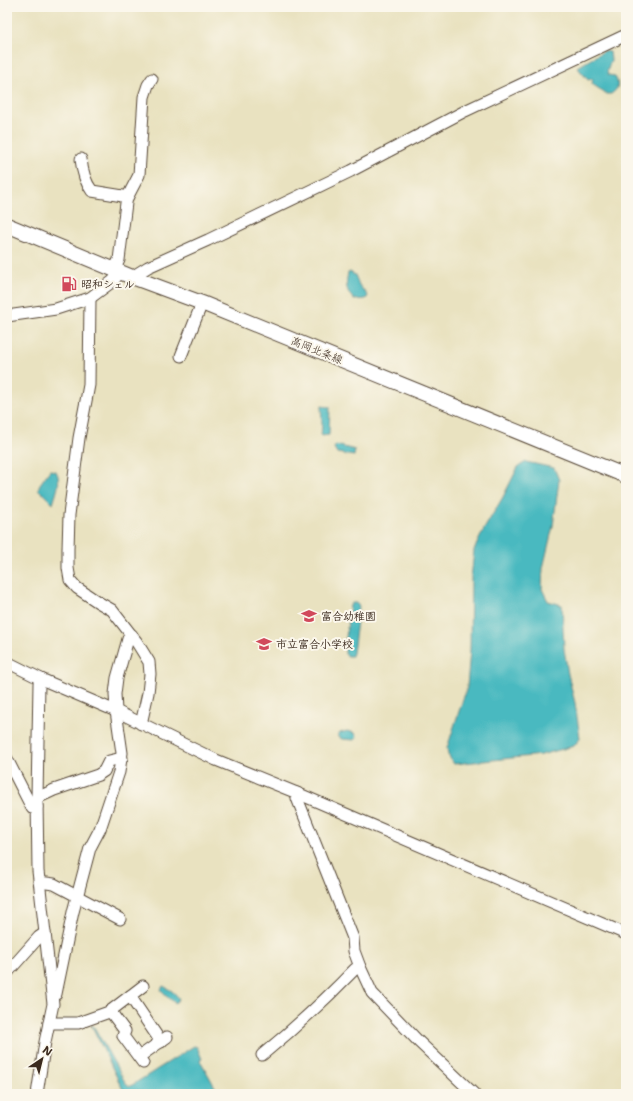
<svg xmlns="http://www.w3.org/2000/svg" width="633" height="1101" viewBox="0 0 633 1101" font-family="'Shantell Sans','Klee One',sans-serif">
<rect width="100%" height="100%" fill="#fbf7ec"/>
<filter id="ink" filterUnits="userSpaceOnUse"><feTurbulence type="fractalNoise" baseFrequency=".025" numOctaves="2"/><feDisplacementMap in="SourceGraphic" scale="8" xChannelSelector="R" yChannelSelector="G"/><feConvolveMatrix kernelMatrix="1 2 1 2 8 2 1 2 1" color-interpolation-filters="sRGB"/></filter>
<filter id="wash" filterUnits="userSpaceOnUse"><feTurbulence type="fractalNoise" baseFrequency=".012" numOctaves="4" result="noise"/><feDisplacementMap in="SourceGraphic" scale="16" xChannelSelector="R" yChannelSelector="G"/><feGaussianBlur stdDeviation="0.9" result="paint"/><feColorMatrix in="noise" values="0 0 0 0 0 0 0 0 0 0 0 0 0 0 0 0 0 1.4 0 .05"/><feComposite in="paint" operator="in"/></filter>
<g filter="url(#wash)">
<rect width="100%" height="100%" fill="#e9e2c0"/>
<!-- water -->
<g fill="#49b9c0" stroke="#42726f">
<path d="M 604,51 L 610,52 L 611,60 L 607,72 L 608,75 L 615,76 C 619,86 619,88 611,94 L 607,94 L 592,84 L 593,79 L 592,79 L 588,80 L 578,68 L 578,67 Z"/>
<path d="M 350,272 L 355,275 L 359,285 L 368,296 L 366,299 L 354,300 C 346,290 345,286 348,273 Z"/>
<polygon points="321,406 330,407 329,435 321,436 322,424"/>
<polygon points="336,445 355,450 354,456 337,453 334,448"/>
<polygon points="526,462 554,468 559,480 553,526 543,568 542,589 548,601 562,605 564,649 568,674 575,703 580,738 574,746 541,755 454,764 448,755 447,748 467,687 470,650 471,579 474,550 484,529 503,497 518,467"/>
<path d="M 50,470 L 56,471 C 62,481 56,493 53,504 L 38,489 L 40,484 Z"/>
<polygon points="352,603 356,603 359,606 353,653 352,656 348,656 345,654 345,645 350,605"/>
<polygon points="347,731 355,733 357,737 355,740 342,739 337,736 340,733"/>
<path d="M 163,986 C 169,989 176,993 179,999 L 175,1003 L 166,995 L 161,990 Z"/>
<polygon points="91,1024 94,1027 125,1082 129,1087 194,1046 197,1047 202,1059 200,1060 215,1087 221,1094 125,1094"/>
</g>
</g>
<g filter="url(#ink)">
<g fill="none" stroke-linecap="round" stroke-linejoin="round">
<!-- minor casing -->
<g stroke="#554636" stroke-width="13">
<g id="minor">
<path d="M 81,159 C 82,169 85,182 92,191 L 123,196 L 127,198"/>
<polyline points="114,270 119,260 126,203 127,198 139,175 144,97 148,85 152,79"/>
<polyline points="132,277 148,267 208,240 351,171 465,111 626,35"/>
<polyline points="90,298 89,385 79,438 69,515 68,549 68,568 70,580 77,588 98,602 112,610 136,641 149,662 150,674 148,693 141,724"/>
<polyline points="7,316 56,309 90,298 113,281 120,272"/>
<polyline points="181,356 202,303"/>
<polyline points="7,662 41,679 118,712 216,760 297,793 626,934"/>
<polyline points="7,759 32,808 37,807"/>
<polyline points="297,793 297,798 353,938 354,951 360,967 372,993 419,1042 474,1094"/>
<polyline points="37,798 54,790 98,775 104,771 109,761 122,758"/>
<polyline points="39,882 54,884 120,919"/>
<polyline points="7,973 39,937 45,933"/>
<polyline points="55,994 56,994 73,912 90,848 100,829 119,772 122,753 116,711 115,694 117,678 128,639 132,635"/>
<polyline points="130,996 161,1042"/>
<polyline points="110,1011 125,1031 123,1036 143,1063"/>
<polyline points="49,1023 78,1023 109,1012 143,986"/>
<path d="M 262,1055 C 295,1028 326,999 355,969 L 360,967"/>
<polyline points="139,1057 167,1037"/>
<polyline points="37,1094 45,1042 53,1004 38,871 37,798 39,683 41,679"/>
</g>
</g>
<!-- major casing -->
<g stroke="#554636" stroke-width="16">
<polyline id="major" points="7,225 132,277 202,303 626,476"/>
</g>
<!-- minor -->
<use href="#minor" stroke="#fff" stroke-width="11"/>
<!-- major -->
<use href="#major" stroke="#fff" stroke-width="14"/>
</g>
</g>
<!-- icons -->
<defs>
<g id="fuel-bare" transform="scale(1.2)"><path d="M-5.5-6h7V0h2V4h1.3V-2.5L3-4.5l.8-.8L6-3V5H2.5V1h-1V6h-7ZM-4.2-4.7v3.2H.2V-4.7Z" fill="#d1495b" stroke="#fbf7ec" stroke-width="2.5" paint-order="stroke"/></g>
<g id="school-bare" transform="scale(1.2)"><path d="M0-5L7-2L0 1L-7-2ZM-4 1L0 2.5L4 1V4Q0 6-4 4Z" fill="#d1495b" stroke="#fbf7ec" stroke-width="2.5" paint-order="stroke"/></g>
</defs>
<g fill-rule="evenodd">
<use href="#fuel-bare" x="69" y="284"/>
<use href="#school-bare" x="309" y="616"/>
<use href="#school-bare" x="264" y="644"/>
</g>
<g text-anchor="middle" stroke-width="4" stroke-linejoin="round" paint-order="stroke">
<!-- poi labels -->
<g font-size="11" font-weight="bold" fill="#3b2a1e" stroke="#fbf7ec" text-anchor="start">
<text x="81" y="288">昭和シェル</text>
<text x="321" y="620">富合幼稚園</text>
<text x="276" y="648">市立富合小学校</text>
</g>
<!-- street labels -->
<g font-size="11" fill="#3b2a1e" stroke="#fbf7ec">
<text transform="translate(317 350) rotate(22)" y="4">高岡北条線</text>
</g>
</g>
<!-- margin -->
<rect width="633" height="1101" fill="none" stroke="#fbf7ec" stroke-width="24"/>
<!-- north arrow -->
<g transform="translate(42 1059) rotate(35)" stroke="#fbf7ec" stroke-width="3" paint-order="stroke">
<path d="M0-3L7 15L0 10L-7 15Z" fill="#3b2a1e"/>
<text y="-6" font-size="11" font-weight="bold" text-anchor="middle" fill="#3b2a1e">N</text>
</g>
</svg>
